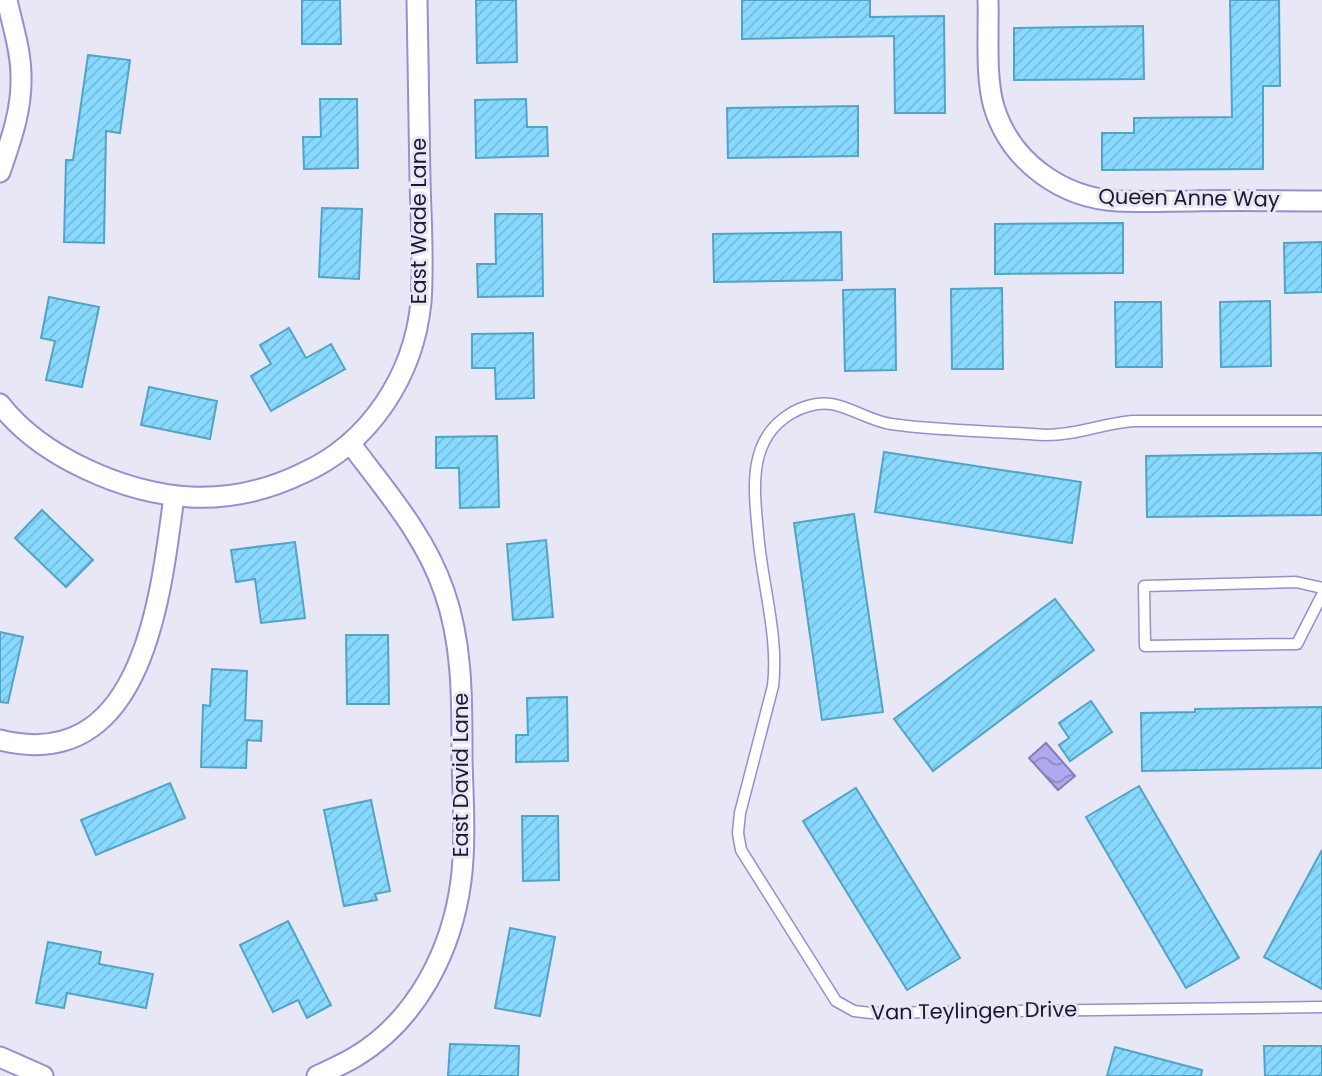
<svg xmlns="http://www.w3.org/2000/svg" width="1322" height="1076" viewBox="0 0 1322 1076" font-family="Poppins,sans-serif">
<defs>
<pattern id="water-waves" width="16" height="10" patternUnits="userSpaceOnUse" patternTransform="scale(1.75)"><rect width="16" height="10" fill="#b0a9ed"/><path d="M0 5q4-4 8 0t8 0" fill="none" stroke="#8e89c1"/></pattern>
<pattern id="building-hatch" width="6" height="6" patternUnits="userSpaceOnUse" patternTransform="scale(1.75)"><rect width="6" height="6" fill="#87d9fe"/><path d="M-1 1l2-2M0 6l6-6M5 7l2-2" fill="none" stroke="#74bada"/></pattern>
</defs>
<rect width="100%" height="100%" fill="#e8e7f5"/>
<!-- water -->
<polygon fill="url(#water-waves)" stroke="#847eb5" stroke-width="2" points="1046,743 1075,776 1058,790 1029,758"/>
<!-- building -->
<g fill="url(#building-hatch)" stroke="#51a4c7" stroke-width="2">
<polygon points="302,0 340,0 341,44 302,44"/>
<polygon points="476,0 516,0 517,62 477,63"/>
<polygon points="742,0 870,0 870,17 944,16 945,113 895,113 894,36 742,39"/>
<polygon points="1230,0 1279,0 1280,86 1263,86 1263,169 1102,170 1102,133 1134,133 1134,118 1232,117"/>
<polygon points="1143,26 1144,79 1014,80 1014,28"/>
<polygon points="88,55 130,60 120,133 106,131 104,243 64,242 66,160 73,160"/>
<polygon points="320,99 357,99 358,168 304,169 303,137 321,137"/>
<polygon points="526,99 527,127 547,127 548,156 476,158 475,100"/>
<polygon points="858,106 858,156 728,158 727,108"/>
<polygon points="322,208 362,209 359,279 319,277"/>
<polygon points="495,214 542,214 543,296 478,297 477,264 496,264"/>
<polygon points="1123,223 1123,273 995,274 995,224"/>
<polygon points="841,232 842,280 714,282 713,234"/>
<polygon points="1322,242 1322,292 1285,293 1284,243"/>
<polygon points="1002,288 1003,369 952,369 951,289"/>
<polygon points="895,289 896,370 845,371 843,290"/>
<polygon points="49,297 99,307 82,387 46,380 55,341 41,338"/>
<polygon points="1270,301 1271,366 1221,367 1220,302"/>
<polygon points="1115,302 1161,302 1162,367 1116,367"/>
<polygon points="289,328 306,358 331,344 345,369 271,411 251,376 271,364 260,345"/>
<polygon points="533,333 534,398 496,399 495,368 472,368 472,334"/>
<polygon points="149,387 217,401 210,439 141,425"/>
<polygon points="497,436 499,507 460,508 459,468 436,468 436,437"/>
<polygon points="884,452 1081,482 1072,543 875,512"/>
<polygon points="1322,453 1322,515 1147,517 1146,456"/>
<polygon points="42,510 93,560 66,587 15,538"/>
<polygon points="854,514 883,712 822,720 794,523"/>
<polygon points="546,540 553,617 513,620 507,544"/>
<polygon points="295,542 305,618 261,623 255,579 236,582 231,550"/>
<polygon points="1055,599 1094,650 933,771 894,719"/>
<polygon points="0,632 23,637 8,703 0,702"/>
<polygon points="346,635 388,635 389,704 347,704"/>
<polygon points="212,669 247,671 245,720 262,721 261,741 247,740 246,768 201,767 203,705 210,706"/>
<polygon points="567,697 568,761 516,762 516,735 528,735 527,698"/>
<polygon points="1091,701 1112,732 1070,761 1059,745 1069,738 1059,723"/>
<polygon points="1322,707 1322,768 1142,771 1141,713 1195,712 1195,709"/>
<polygon points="170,783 185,818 96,855 81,820"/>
<polygon points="1139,786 1239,958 1186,988 1086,817"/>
<polygon points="856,788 960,958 907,990 803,821"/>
<polygon points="371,800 390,891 375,894 377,900 344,906 324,810"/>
<polygon points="522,816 558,816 559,880 523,881"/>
<polygon points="1322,850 1322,989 1264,957"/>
<polygon points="288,921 331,1005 307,1018 298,1000 273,1012 240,945"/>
<polygon points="510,928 555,937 540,1016 495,1008"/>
<polygon points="48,942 101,952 99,964 153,974 146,1008 67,993 64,1008 36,1003"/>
<polygon points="450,1044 519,1046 518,1076 448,1076"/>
<polygon points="1264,1046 1322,1046 1322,1076 1265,1076"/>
<polygon points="1115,1047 1202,1070 1201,1076 1107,1076"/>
</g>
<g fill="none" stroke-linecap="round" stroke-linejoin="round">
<!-- service casing -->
<g stroke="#968fd0" stroke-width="13">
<g id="service">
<path d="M 1322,421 L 1132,421 C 1100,424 1078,435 1045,435 C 994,431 941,431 891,424 C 870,421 851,407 831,404 C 817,402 801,407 790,414 C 747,440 754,490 758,533 C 762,584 779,636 773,686 L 740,813 L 738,833 L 741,850 L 836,1001 L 854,1011 L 871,1013 L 1322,1007"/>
<polyline points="1322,588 1296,582 1144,586 1145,646 1297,644 1322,595"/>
</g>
</g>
<!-- minor casing -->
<g stroke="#968fd0" stroke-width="23">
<g id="minor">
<path d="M 988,0 C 989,33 985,76 994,107 C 1011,162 1062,198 1118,201 C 1143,202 1168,201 1193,201 C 1236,200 1279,201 1322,201"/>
<path d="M 0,172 C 11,140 22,110 21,76 C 21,50 12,24 7,0"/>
<path d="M 0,404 C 41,457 124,493 190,497 C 229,499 268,490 303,473 C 370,443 414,375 421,302 C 424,262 421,221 420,180 C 419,120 418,60 417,0"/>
<path d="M 0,740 C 144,776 161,594 174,496"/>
<polyline points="0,1057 43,1076"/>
<path d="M 317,1076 C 330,1070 343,1064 355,1057 C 417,1020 452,950 461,881 C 466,841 463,799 462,759 C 462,702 463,644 444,591 C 425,535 385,490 350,443"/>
</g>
</g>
<!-- service -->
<use href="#service" stroke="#fff" stroke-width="10"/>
<!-- minor -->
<use href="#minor" stroke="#fff" stroke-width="19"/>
</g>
<g text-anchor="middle" stroke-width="6" stroke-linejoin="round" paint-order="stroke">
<!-- street labels -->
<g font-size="21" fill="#1c1831" stroke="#e8e7f5">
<text transform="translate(1189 198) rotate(1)" y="7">Queen Anne Way</text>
<text transform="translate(419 221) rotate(-90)" y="7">East Wade Lane</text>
<text transform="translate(461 775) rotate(-90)" y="7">East David Lane</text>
<text transform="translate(974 1011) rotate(-1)" y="7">Van Teylingen Drive</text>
</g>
</g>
</svg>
